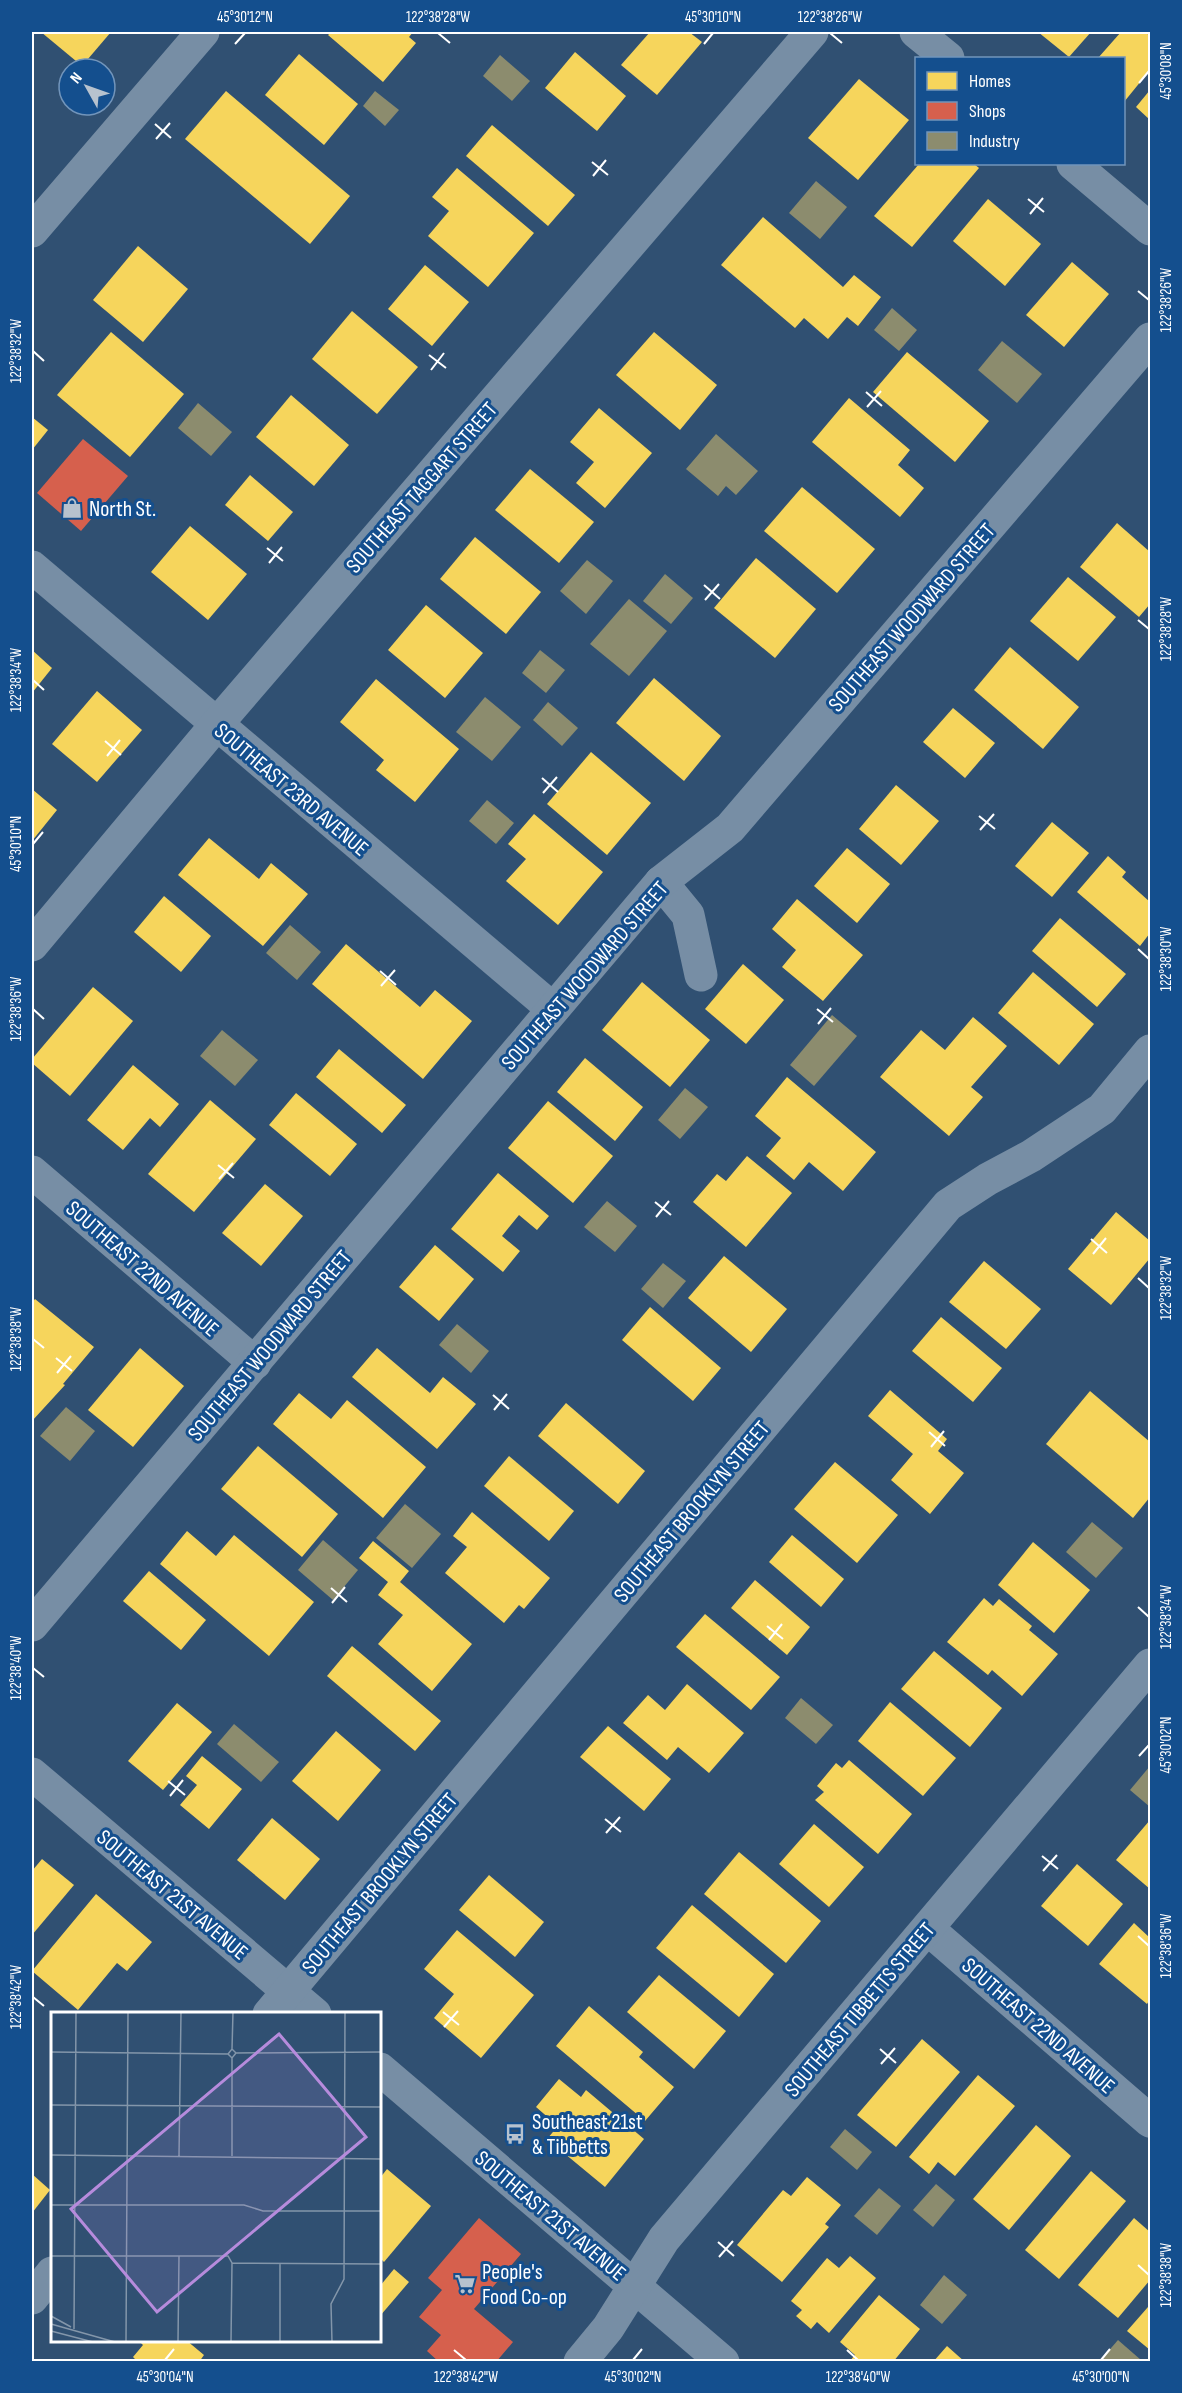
<svg xmlns="http://www.w3.org/2000/svg" width="1182" height="2393" viewBox="0 0 1182 2393" font-family="'Sofia Sans Condensed',sans-serif">
<rect width="100%" height="100%" fill="#305072"/>
<!-- homes -->
<g fill="#f6d55c">
<polygon points="41,32 111,32 82,66"/>
<polygon points="331,32 413,32 409,37 416,43 383,82 328,35"/>
<polygon points="650,32 689,32 702,42 657,95 621,65"/>
<polygon points="1038,32 1091,32 1069,57"/>
<polygon points="1121,32 1145,32 1150,36 1150,70 1124,102 1124,58 1098,58"/>
<polygon points="575,52 626,96 597,131 545,88"/>
<polygon points="299,54 358,104 324,145 265,95"/>
<polygon points="859,79 909,120 858,180 808,138"/>
<polygon points="1150,90 1150,120 1136,107"/>
<polygon points="226,91 350,196 310,244 185,139"/>
<polygon points="492,125 575,195 548,226 466,156"/>
<polygon points="919,164 974,164 979,168 912,247 874,216"/>
<polygon points="457,168 534,233 488,287 428,236 449,211 432,197"/>
<polygon points="988,199 1041,244 1005,286 953,241"/>
<polygon points="763,217 843,287 854,275 881,297 858,326 847,317 828,339 804,318 795,328 721,265"/>
<polygon points="138,246 188,289 143,342 93,300"/>
<polygon points="1072,262 1109,294 1064,347 1026,315"/>
<polygon points="425,265 469,302 432,346 388,309"/>
<polygon points="352,311 418,367 377,414 312,359"/>
<polygon points="111,332 184,394 130,457 57,395"/>
<polygon points="654,332 717,385 680,430 616,375"/>
<polygon points="907,352 989,421 955,462 873,392"/>
<polygon points="291,395 349,445 314,486 256,437"/>
<polygon points="849,398 910,450 898,465 924,488 900,517 812,442"/>
<polygon points="599,408 652,453 605,508 576,483 594,462 570,442"/>
<polygon points="32,417 48,430 32,450"/>
<polygon points="530,469 594,522 559,563 495,510"/>
<polygon points="250,475 293,512 268,541 225,505"/>
<polygon points="802,487 875,549 837,593 764,531"/>
<polygon points="1117,523 1150,552 1150,604 1139,617 1080,567"/>
<polygon points="190,526 247,574 208,620 151,572"/>
<polygon points="475,537 541,592 506,634 440,579"/>
<polygon points="756,558 816,609 775,658 714,608"/>
<polygon points="1068,577 1116,617 1078,661 1030,621"/>
<polygon points="426,605 483,653 445,698 388,650"/>
<polygon points="1010,647 1079,707 1043,749 974,690"/>
<polygon points="32,650 52,668 32,693"/>
<polygon points="654,678 721,736 684,781 616,723"/>
<polygon points="376,679 459,749 415,802 376,770 384,760 340,722"/>
<polygon points="97,691 142,730 97,782 52,744"/>
<polygon points="953,708 995,743 965,778 923,742"/>
<polygon points="591,752 651,803 607,855 547,804"/>
<polygon points="896,785 939,821 901,865 859,829"/>
<polygon points="32,789 57,810 32,841"/>
<polygon points="534,814 603,872 558,925 506,881 526,859 508,844"/>
<polygon points="1052,822 1089,853 1052,897 1015,866"/>
<polygon points="209,838 259,879 271,863 308,894 263,946 178,875"/>
<polygon points="847,848 890,884 857,923 814,886"/>
<polygon points="1108,856 1126,872 1122,877 1150,902 1150,933 1140,946 1077,892"/>
<polygon points="164,896 211,936 181,972 134,932"/>
<polygon points="797,899 863,955 823,1001 782,967 796,950 772,929"/>
<polygon points="1060,918 1126,974 1097,1007 1032,951"/>
<polygon points="346,944 420,1007 435,990 472,1021 423,1079 312,984"/>
<polygon points="743,964 784,1000 746,1044 705,1009"/>
<polygon points="1033,972 1094,1024 1059,1065 998,1013"/>
<polygon points="642,982 710,1040 670,1087 602,1030"/>
<polygon points="93,987 133,1021 70,1096 32,1063 32,1059"/>
<polygon points="973,1017 1007,1046 971,1087 983,1097 949,1136 880,1077 921,1030 945,1050"/>
<polygon points="339,1049 406,1105 382,1133 316,1077"/>
<polygon points="585,1058 643,1107 615,1141 557,1092"/>
<polygon points="133,1065 179,1104 160,1127 150,1118 123,1150 87,1120"/>
<polygon points="787,1077 876,1152 843,1191 809,1162 794,1180 766,1156 781,1138 755,1116"/>
<polygon points="296,1093 357,1144 330,1176 269,1125"/>
<polygon points="210,1100 256,1139 194,1212 148,1174"/>
<polygon points="548,1101 613,1156 573,1203 508,1148"/>
<polygon points="747,1156 792,1193 746,1247 693,1202 717,1174 726,1181"/>
<polygon points="498,1173 549,1216 537,1230 519,1215 502,1236 520,1251 503,1272 451,1229"/>
<polygon points="265,1184 303,1216 261,1266 222,1233"/>
<polygon points="1116,1212 1150,1241 1150,1258 1111,1305 1068,1269"/>
<polygon points="435,1245 474,1279 439,1321 399,1287"/>
<polygon points="724,1256 787,1309 751,1352 688,1298"/>
<polygon points="984,1261 1041,1309 1006,1349 949,1302"/>
<polygon points="35,1299 94,1347 63,1384 65,1385 32,1421 32,1303"/>
<polygon points="650,1307 721,1368 693,1401 622,1340"/>
<polygon points="941,1317 1002,1368 973,1402 912,1351"/>
<polygon points="140,1348 184,1386 133,1447 88,1410"/>
<polygon points="377,1348 430,1393 443,1377 476,1404 437,1449 352,1377"/>
<polygon points="890,1390 947,1439 938,1451 964,1473 930,1514 891,1480 913,1454 868,1416"/>
<polygon points="1090,1391 1150,1442 1150,1497 1133,1518 1046,1444"/>
<polygon points="299,1393 331,1419 347,1400 426,1467 383,1518 273,1424"/>
<polygon points="566,1403 645,1471 618,1504 538,1436"/>
<polygon points="258,1446 338,1514 302,1557 221,1489"/>
<polygon points="509,1456 574,1511 549,1541 484,1486"/>
<polygon points="835,1462 898,1515 857,1563 794,1509"/>
<polygon points="472,1512 550,1578 524,1609 519,1605 504,1623 445,1573 467,1547 453,1536"/>
<polygon points="187,1531 216,1556 234,1535 314,1602 269,1656 160,1564"/>
<polygon points="792,1535 844,1579 821,1607 769,1562"/>
<polygon points="373,1541 409,1571 400,1582 472,1644 432,1691 378,1644 403,1615 378,1595 388,1582 359,1558"/>
<polygon points="1033,1542 1090,1590 1054,1633 998,1585"/>
<polygon points="149,1571 206,1620 181,1650 123,1601"/>
<polygon points="755,1580 810,1627 787,1655 731,1608"/>
<polygon points="984,1598 993,1606 999,1599 1032,1626 1029,1630 1058,1654 1022,1696 992,1670 988,1675 947,1642"/>
<polygon points="705,1614 780,1677 751,1710 676,1647"/>
<polygon points="352,1646 441,1721 415,1751 327,1676"/>
<polygon points="934,1651 1002,1708 970,1747 901,1689"/>
<polygon points="687,1684 744,1733 709,1773 678,1747 667,1760 623,1723 648,1695 665,1710"/>
<polygon points="890,1702 956,1758 923,1796 858,1741"/>
<polygon points="177,1703 212,1732 163,1790 128,1761"/>
<polygon points="608,1726 671,1779 644,1811 580,1757"/>
<polygon points="336,1731 381,1770 338,1821 292,1781"/>
<polygon points="202,1756 242,1789 209,1829 180,1805 197,1785 186,1776"/>
<polygon points="849,1760 912,1814 878,1854 815,1800 824,1792 817,1786 836,1763 842,1768"/>
<polygon points="272,1818 320,1859 285,1900 237,1860"/>
<polygon points="1150,1820 1150,1889 1116,1860"/>
<polygon points="814,1824 864,1867 829,1907 779,1864"/>
<polygon points="739,1852 821,1921 786,1963 704,1894"/>
<polygon points="42,1859 74,1885 32,1935 32,1871"/>
<polygon points="1077,1864 1123,1904 1088,1946 1041,1906"/>
<polygon points="489,1875 544,1922 515,1957 459,1910"/>
<polygon points="96,1894 152,1942 127,1971 117,1963 78,2010 32,1971"/>
<polygon points="692,1905 774,1974 739,2017 656,1948"/>
<polygon points="1134,1923 1150,1938 1150,1999 1147,2004 1099,1964"/>
<polygon points="457,1930 534,1995 481,2058 434,2018 454,1994 424,1969"/>
<polygon points="659,1975 726,2031 694,2069 627,2012"/>
<polygon points="589,2006 643,2052 639,2057 674,2087 645,2121 556,2046"/>
<polygon points="922,2039 960,2072 896,2147 857,2115"/>
<polygon points="978,2075 1015,2106 955,2176 938,2162 929,2174 909,2157"/>
<polygon points="559,2079 581,2097 586,2090 644,2139 605,2187 547,2139 558,2126 536,2107"/>
<polygon points="1036,2125 1071,2156 1009,2230 973,2199"/>
<polygon points="387,2169 431,2206 384,2262 380,2258 380,2178"/>
<polygon points="1091,2171 1126,2201 1059,2279 1025,2250"/>
<polygon points="32,2174 50,2190 32,2213"/>
<polygon points="807,2177 841,2205 825,2224 829,2227 782,2282 737,2245 783,2190 791,2196"/>
<polygon points="1134,2218 1150,2232 1150,2280 1118,2318 1078,2285"/>
<polygon points="850,2256 876,2278 829,2333 817,2322 811,2329 796,2316 802,2310 791,2301 827,2258 839,2268"/>
<polygon points="394,2269 409,2282 380,2316 380,2286"/>
<polygon points="879,2295 920,2329 893,2362 849,2362 855,2355 840,2342"/>
<polygon points="1148,2307 1150,2309 1150,2350 1127,2331"/>
<polygon points="138,2340 186,2340 204,2355 199,2362 138,2362 133,2357 143,2345"/>
<polygon points="947,2346 965,2362 933,2362"/>
</g>
<!-- shops -->
<g fill="#d6604d">
<polygon points="83,439 128,476 81,531 37,493"/>
<polygon points="479,2218 521,2254 474,2309 513,2342 496,2362 439,2362 427,2351 441,2335 419,2317 442,2290 428,2278"/>
</g>
<!-- industry -->
<g fill="#8c8c6e">
<polygon points="500,55 530,81 512,101 483,76"/>
<polygon points="375,91 399,110 385,126 363,106"/>
<polygon points="816,181 847,207 820,239 789,213"/>
<polygon points="892,308 917,330 899,351 874,330"/>
<polygon points="1002,341 1042,374 1017,403 978,370"/>
<polygon points="198,403 232,432 211,456 178,428"/>
<polygon points="716,434 758,471 736,495 726,486 718,496 686,469"/>
<polygon points="587,560 613,581 586,614 560,591"/>
<polygon points="665,574 693,598 671,624 643,601"/>
<polygon points="629,599 667,631 629,676 590,644"/>
<polygon points="540,650 565,670 546,693 522,673"/>
<polygon points="485,697 521,727 492,761 456,732"/>
<polygon points="548,702 578,728 562,746 533,720"/>
<polygon points="487,800 514,823 496,844 469,821"/>
<polygon points="290,925 321,952 297,980 266,953"/>
<polygon points="832,1015 857,1036 814,1086 790,1065"/>
<polygon points="222,1030 258,1060 235,1086 200,1056"/>
<polygon points="685,1088 708,1107 680,1139 658,1120"/>
<polygon points="607,1201 637,1226 615,1252 584,1227"/>
<polygon points="663,1263 686,1281 663,1308 641,1289"/>
<polygon points="457,1324 489,1351 471,1373 439,1345"/>
<polygon points="66,1407 95,1431 70,1461 40,1436"/>
<polygon points="405,1504 441,1534 412,1568 376,1538"/>
<polygon points="1092,1522 1123,1548 1096,1578 1066,1552"/>
<polygon points="323,1540 358,1570 333,1600 298,1570"/>
<polygon points="801,1698 833,1725 816,1744 785,1718"/>
<polygon points="234,1724 279,1762 261,1782 217,1744"/>
<polygon points="1150,1766 1150,1807 1130,1790"/>
<polygon points="845,2129 872,2152 857,2170 830,2147"/>
<polygon points="936,2184 955,2200 933,2227 913,2210"/>
<polygon points="879,2188 901,2206 877,2235 854,2216"/>
<polygon points="944,2275 967,2295 942,2324 920,2305"/>
<polygon points="1118,2340 1141,2360 1140,2362 1099,2362"/>
</g>
<g fill="none" stroke-linecap="round" stroke-linejoin="round">
<!-- minor -->
<g stroke="#778ea5" stroke-width="33">
<polyline points="916,32 948,58"/>
<polyline points="1073,164 1150,229"/>
<polyline points="32,231 203,32"/>
<polyline points="32,567 553,1009"/>
<polyline points="661,882 688,915 701,975"/>
<polyline points="32,945 216,725 812,32"/>
<polyline points="32,1172 255,1363"/>
<polyline points="32,1625 661,882 730,828 1150,339"/>
<polyline points="32,1774 315,2014"/>
<polyline points="928,1929 1150,2121"/>
<polyline points="269,2014 948,1205 988,1179 1031,1156 1102,1109 1150,1051"/>
<polyline points="380,2069 723,2362"/>
<polyline points="32,2298 52,2273"/>
<polyline points="580,2362 608,2328 664,2239 1150,1665"/>
</g>
</g>
<!-- ticks -->
<path fill="none" stroke="#fff" stroke-width="2" d="M 438,33 L 450,43M 830,33 L 842,43M 235,44 L 245,33M 704,44 L 713,33M 1139,83 L 1149,71M 155,124 L 171,138M 156,139 L 170,123M 592,162 L 608,175M 593,176 L 606,160M 1028,199 L 1044,212M 1030,214 L 1043,198M 1138,291 L 1149,300M 33,351 L 44,361M 429,355 L 446,368M 431,370 L 444,353M 866,392 L 882,406M 867,407 L 881,391M 267,548 L 283,561M 269,563 L 282,547M 704,585 L 720,599M 705,600 L 719,584M 1138,620 L 1149,629M 33,680 L 44,690M 105,741 L 121,755M 107,756 L 120,740M 542,778 L 558,792M 543,793 L 557,777M 979,816 L 995,829M 980,830 L 994,814M 33,844 L 43,832M 1138,949 L 1149,959M 380,971 L 396,985M 381,986 L 395,970M 33,1009 L 44,1019M 817,1009 L 833,1022M 818,1024 L 831,1008M 218,1165 L 234,1178M 219,1179 L 233,1163M 655,1202 L 671,1215M 656,1217 L 669,1201M 1091,1239 L 1107,1253M 1093,1254 L 1106,1238M 1138,1278 L 1149,1288M 33,1339 L 44,1348M 56,1358 L 72,1371M 57,1373 L 71,1356M 493,1395 L 509,1409M 494,1410 L 507,1394M 929,1432 L 945,1446M 931,1447 L 944,1431M 331,1588 L 347,1602M 332,1603 L 345,1587M 1138,1607 L 1149,1617M 767,1626 L 783,1639M 769,1640 L 782,1624M 33,1668 L 44,1677M 1139,1756 L 1149,1745M 168,1781 L 185,1795M 170,1796 L 183,1780M 605,1819 L 621,1832M 606,1833 L 620,1817M 1042,1856 L 1058,1869M 1043,1871 L 1057,1855M 1138,1936 L 1149,1946M 33,1997 L 44,2006M 443,2012 L 459,2025M 444,2027 L 458,2011M 880,2049 L 896,2063M 881,2064 L 895,2048M 718,2242 L 734,2256M 719,2257 L 733,2241M 1138,2265 L 1149,2275M 454,2350 L 466,2360M 847,2350 L 858,2360M 165,2360 L 174,2349M 633,2360 L 642,2349M 1101,2360 L 1110,2349"/>
<!-- icons -->
<defs>
<g id="shop-bare" transform="scale(1.62)"><path d="M-5-2.5h2.3a2.7 3.5 0 0 1 5.4 0H5L5.5 6h-11ZM-1.5-2.5h3a1.5 2.3 0 0 0-3 0Z" fill="#b7c2ce" stroke="#144f8e" stroke-width="2.5" paint-order="stroke"/></g>
<g id="bus-bare" transform="scale(1.62)"><path d="M-5-6H5V4H4V6H2V4H-2V6H-4V4H-5ZM-3.5-4V0h7V-4ZM-3.5 1.2v1.5H-2V1.2ZM2 1.2v1.5H3.5V1.2Z" fill="#b7c2ce" stroke="#144f8e" stroke-width="2.5" paint-order="stroke"/></g>
<g id="supermarket-bare" transform="scale(1.62)"><path d="M-6-5.5h2.5l.6 2H6L4.5 2H-2.5L-4.4-4H-6ZM-1.5 3.2a1.3 1.3 0 1 0 .1 0ZM3 3.2a1.3 1.3 0 1 0 .1 0Z" fill="#b7c2ce" stroke="#144f8e" stroke-width="2.5" paint-order="stroke"/></g>
</defs>
<g fill-rule="evenodd">
<use href="#shop-bare" x="72" y="508"/>
<use href="#bus-bare" x="515" y="2134"/>
<use href="#supermarket-bare" x="465" y="2284"/>
</g>
<g text-anchor="middle" stroke-width="6" stroke-linejoin="round" paint-order="stroke">
<!-- street labels -->
<g font-size="22" fill="#fff" stroke="#144f8e">
<text transform="translate(421 487) rotate(-49)" y="8">SOUTHEAST TAGGART STREET</text>
<text transform="translate(911 617) rotate(-49)" y="8">SOUTHEAST WOODWARD STREET</text>
<text transform="translate(292 789) rotate(40)" y="8">SOUTHEAST 23RD AVENUE</text>
<text transform="translate(584 975) rotate(-49)" y="8">SOUTHEAST WOODWARD STREET</text>
<text transform="translate(143 1268) rotate(41)" y="8">SOUTHEAST 22ND AVENUE</text>
<text transform="translate(269 1345) rotate(-50)" y="8">SOUTHEAST WOODWARD STREET</text>
<text transform="translate(691 1511) rotate(-50)" y="8">SOUTHEAST BROOKLYN STREET</text>
<text transform="translate(379 1883) rotate(-50)" y="8">SOUTHEAST BROOKLYN STREET</text>
<text transform="translate(173 1894) rotate(40)" y="8">SOUTHEAST 21ST AVENUE</text>
<text transform="translate(859 2009) rotate(-50)" y="8">SOUTHEAST TIBBETTS STREET</text>
<text transform="translate(1039 2025) rotate(41)" y="8">SOUTHEAST 22ND AVENUE</text>
<text transform="translate(551 2215) rotate(40)" y="8">SOUTHEAST 21ST AVENUE</text>
</g>
<!-- poi labels -->
<g font-size="22" fill="#fff" stroke="#144f8e" text-anchor="start">
<text x="89" y="516">North St.</text>
<text x="532" y="2129">Southeast 21st<tspan x="532" dy="25">&amp; Tibbetts</tspan></text>
<text x="482" y="2279">People's<tspan x="482" dy="25">Food Co-op</tspan></text>
</g>
</g>
<!-- overview -->
<g transform="translate(51 2012)">
<rect width="330" height="330" fill="#305072"/>
<path fill="none" stroke="#8396aa" stroke-width="1.5" d="M 181,37 L 182,0M 0,40 L 177,42 L 181,46 L 185,41M 177,42 L 181,37 L 185,41 L 330,40M 0,93 L 330,95M 0,143 L 330,147M 128,144 L 130,0M 181,144 L 181,46M 0,193 L 193,193 L 212,199 L 330,199M 0,244 L 177,244 L 181,251 L 180,330M 181,251 L 330,252M 0,304 L 20,315M 0,312 L 64,330M 23,317 L 25,0M 0,319 L 42,330M 75,330 L 77,0M 127,330 L 128,244M 229,330 L 229,251M 281,330 L 280,292 L 293,267 L 294,0"/>
<path fill="#b68bdc" fill-opacity="0.15" stroke="#b68bdc" stroke-width="3" d="M 228,22 L 315,125 L 106,300 L 20,197 Z"/>
<rect width="330" height="330" fill="none" stroke="#fff" stroke-width="3"/>
</g>
<!-- border -->
<rect width="1182" height="2393" fill="none" stroke="#144f8e" stroke-width="66"/>
<!-- legend -->
<rect x="915" y="57" width="210" height="108" fill="#144f8e" stroke="#7295bb" stroke-width="1.5"/>
<rect x="927" y="72" width="30" height="18" fill="#f6d55c" stroke="#7295bb" stroke-width="1.5"/>
<text x="969" y="87" font-size="18" fill="#ffffff">Homes</text>
<rect x="927" y="102" width="30" height="18" fill="#d6604d" stroke="#7295bb" stroke-width="1.5"/>
<text x="969" y="117" font-size="18" fill="#ffffff">Shops</text>
<rect x="927" y="132" width="30" height="18" fill="#8c8c6e" stroke="#7295bb" stroke-width="1.5"/>
<text x="969" y="147" font-size="18" fill="#ffffff">Industry</text>
<!-- north arrow -->
<g transform="translate(87 87) rotate(310)"><circle r="28" fill="#144f8e" stroke="#7295bb" stroke-width="1.5"/>
<path d="M0-4.5L10 22L0 15L-10 22Z" fill="#b7c2ce"/>
<text y="-9" font-size="16" font-weight="bold" text-anchor="middle" fill="#ffffff">N</text>
</g>
<rect x="33" y="33" width="1116" height="2327" fill="none" stroke="#fff" stroke-width="2"/>
<g font-size="15" text-anchor="middle" fill="#fff">
<text x="245" y="22">45°30'12"N</text>
<text x="438" y="22">122°38'28"W</text>
<text x="713" y="22">45°30'10"N</text>
<text x="830" y="22">122°38'26"W</text>
<text transform="translate(1166 71) rotate(-90)" y="5">45°30'08"N</text>
<text transform="translate(1166 300) rotate(-90)" y="5">122°38'26"W</text>
<text transform="translate(16 351) rotate(-90)" y="5">122°38'32"W</text>
<text transform="translate(1166 629) rotate(-90)" y="5">122°38'28"W</text>
<text transform="translate(16 680) rotate(-90)" y="5">122°38'34"W</text>
<text transform="translate(16 844) rotate(-90)" y="5">45°30'10"N</text>
<text transform="translate(1166 959) rotate(-90)" y="5">122°38'30"W</text>
<text transform="translate(16 1009) rotate(-90)" y="5">122°38'36"W</text>
<text transform="translate(1166 1288) rotate(-90)" y="5">122°38'32"W</text>
<text transform="translate(16 1339) rotate(-90)" y="5">122°38'38"W</text>
<text transform="translate(1166 1617) rotate(-90)" y="5">122°38'34"W</text>
<text transform="translate(16 1668) rotate(-90)" y="5">122°38'40"W</text>
<text transform="translate(1166 1745) rotate(-90)" y="5">45°30'02"N</text>
<text transform="translate(1166 1946) rotate(-90)" y="5">122°38'36"W</text>
<text transform="translate(16 1997) rotate(-90)" y="5">122°38'42"W</text>
<text transform="translate(1166 2275) rotate(-90)" y="5">122°38'38"W</text>
<text x="165" y="2382">45°30'04"N</text>
<text x="466" y="2382">122°38'42"W</text>
<text x="633" y="2382">45°30'02"N</text>
<text x="858" y="2382">122°38'40"W</text>
<text x="1101" y="2382">45°30'00"N</text>
</g>
</svg>
